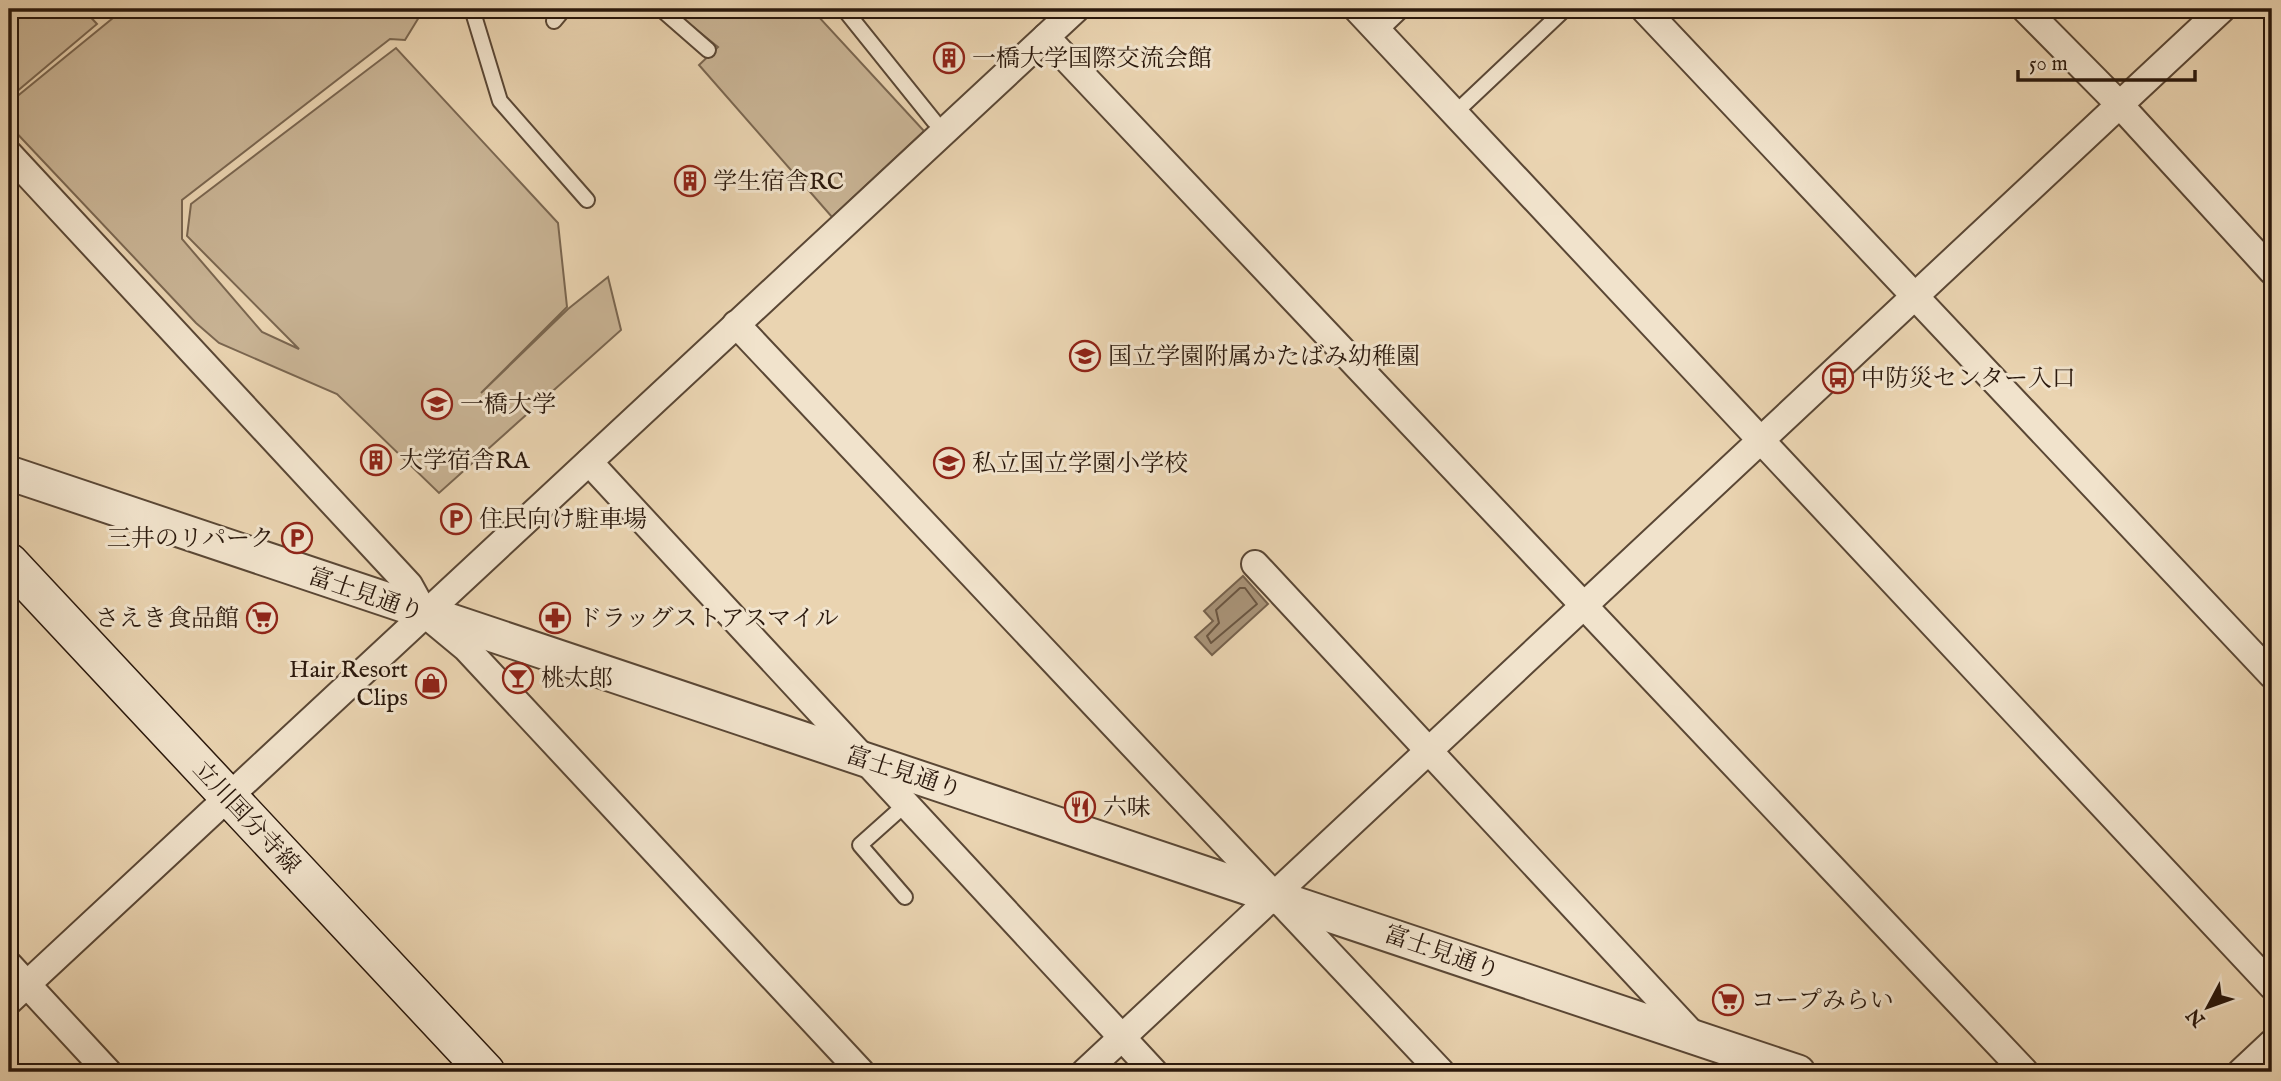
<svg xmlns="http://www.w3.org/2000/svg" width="2281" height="1081" viewBox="0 0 2281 1081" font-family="'IM FELL English','Noto Serif JP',serif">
<rect width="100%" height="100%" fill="#ead4b1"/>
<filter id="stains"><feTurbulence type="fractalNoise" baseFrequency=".00286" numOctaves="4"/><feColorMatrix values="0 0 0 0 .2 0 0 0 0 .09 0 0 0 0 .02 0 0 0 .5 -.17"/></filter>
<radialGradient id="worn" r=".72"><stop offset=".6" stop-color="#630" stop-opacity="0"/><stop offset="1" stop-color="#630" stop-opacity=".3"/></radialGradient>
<!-- green -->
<g fill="#c9b495" stroke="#7a6650" stroke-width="2">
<polygon points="9,9 83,9 97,24 9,98"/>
<polygon points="124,9 424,9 405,40 390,39 182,200 182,239 262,332 299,349 187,236 191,204 396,48 558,223 567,307 481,393 568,309 608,277 621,330 439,493 337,394 219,343 196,323 9,125 9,103"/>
<polygon points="671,9 823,9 816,14 924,131 832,217 699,65 718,47"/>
</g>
<!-- water -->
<polygon fill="#a99479" stroke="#76624d" stroke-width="2" points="1243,576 1268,604 1212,655 1195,637 1213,621 1204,611"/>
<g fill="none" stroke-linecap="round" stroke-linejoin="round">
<!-- shore -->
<polygon stroke="#6a5642" stroke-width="2" points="1240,588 1245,588 1257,604 1211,643 1207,636 1219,623 1216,610"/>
<!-- service casing -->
<g stroke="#5a4735" stroke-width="18">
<g id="service">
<polyline points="472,9 500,101 587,200"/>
<polyline points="661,9 708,50"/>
<polyline points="844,9 934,121"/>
<polyline points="554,21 564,9"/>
<polyline points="1379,32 1403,9"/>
<polyline points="1455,113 1565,9"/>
<polyline points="905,897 860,845 907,803"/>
</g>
</g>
<!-- minor casing -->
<g stroke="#5a4735" stroke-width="30">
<g id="minor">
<polyline points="1357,9 2272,986"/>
<polyline points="1644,9 2272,675"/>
<polyline points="2025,9 2119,104 2272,271"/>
<polyline points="1046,37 2025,1072"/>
<polyline points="9,154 409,585 425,614 466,648 861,1072"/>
<polyline points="736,324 1441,1072"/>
<polyline points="589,462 1154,1072"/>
<polyline points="1255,564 1695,1037"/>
<polyline points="9,965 108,1072"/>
<polyline points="9,1001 1076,9"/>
<polyline points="1085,1072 2222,9"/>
<polyline points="2241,1072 2272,1043"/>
</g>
</g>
<!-- tertiary casing -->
<g stroke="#5a4735" stroke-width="37">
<polyline id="tertiary" points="9,473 1798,1072"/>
</g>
<!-- secondary casing -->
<g stroke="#2a180c" stroke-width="40">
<polyline id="secondary" points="9,562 486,1072"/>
</g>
<!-- service -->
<use href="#service" stroke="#f1e3cc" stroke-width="14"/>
<!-- minor -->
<use href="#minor" stroke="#f1e3cc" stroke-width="26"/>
<!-- tertiary -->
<use href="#tertiary" stroke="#f1e3cc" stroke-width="33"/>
<!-- secondary -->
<use href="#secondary" stroke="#f1e3cc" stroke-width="37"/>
</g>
<!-- icons -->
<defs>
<g id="building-ring" transform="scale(1.575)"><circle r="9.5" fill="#f1e3cc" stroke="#8f2418" stroke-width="1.5"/><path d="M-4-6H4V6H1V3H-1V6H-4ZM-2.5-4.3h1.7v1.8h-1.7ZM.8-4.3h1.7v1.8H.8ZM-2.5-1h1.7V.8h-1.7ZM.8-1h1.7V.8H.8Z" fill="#8f2418"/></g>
<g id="school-ring" transform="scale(1.575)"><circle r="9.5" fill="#f1e3cc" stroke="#8f2418" stroke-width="1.5"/><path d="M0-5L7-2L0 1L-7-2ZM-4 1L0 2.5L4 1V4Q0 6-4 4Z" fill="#8f2418"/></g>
<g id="bus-ring" transform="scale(1.575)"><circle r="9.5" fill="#f1e3cc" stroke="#8f2418" stroke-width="1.5"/><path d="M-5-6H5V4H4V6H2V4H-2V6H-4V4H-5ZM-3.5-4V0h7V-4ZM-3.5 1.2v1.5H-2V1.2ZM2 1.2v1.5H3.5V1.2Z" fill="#8f2418"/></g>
<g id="university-ring" transform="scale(1.575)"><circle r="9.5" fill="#f1e3cc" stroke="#8f2418" stroke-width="1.5"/><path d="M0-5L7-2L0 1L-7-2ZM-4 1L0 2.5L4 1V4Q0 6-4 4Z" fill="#8f2418"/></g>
<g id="parking-ring" transform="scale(1.575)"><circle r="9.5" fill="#f1e3cc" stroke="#8f2418" stroke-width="1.5"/><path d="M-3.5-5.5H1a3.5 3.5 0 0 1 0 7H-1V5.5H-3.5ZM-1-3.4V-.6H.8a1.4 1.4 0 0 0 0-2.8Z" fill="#8f2418"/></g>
<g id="supermarket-ring" transform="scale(1.575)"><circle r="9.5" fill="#f1e3cc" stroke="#8f2418" stroke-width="1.5"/><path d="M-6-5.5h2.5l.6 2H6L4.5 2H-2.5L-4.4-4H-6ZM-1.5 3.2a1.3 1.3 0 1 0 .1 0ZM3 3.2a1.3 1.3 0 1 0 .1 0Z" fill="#8f2418"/></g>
<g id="pharmacy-ring" transform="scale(1.575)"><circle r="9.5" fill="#f1e3cc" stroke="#8f2418" stroke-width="1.5"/><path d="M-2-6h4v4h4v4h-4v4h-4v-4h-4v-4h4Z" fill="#8f2418"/></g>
<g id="bar-ring" transform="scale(1.575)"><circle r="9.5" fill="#f1e3cc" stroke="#8f2418" stroke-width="1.5"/><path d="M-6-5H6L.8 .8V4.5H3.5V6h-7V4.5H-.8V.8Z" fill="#8f2418"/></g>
<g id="shop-ring" transform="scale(1.575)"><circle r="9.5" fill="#f1e3cc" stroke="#8f2418" stroke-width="1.5"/><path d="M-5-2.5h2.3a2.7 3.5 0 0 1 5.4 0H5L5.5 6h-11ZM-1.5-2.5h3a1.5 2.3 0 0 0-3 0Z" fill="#8f2418"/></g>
<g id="restaurant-ring" transform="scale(1.575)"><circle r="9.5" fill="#f1e3cc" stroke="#8f2418" stroke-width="1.5"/><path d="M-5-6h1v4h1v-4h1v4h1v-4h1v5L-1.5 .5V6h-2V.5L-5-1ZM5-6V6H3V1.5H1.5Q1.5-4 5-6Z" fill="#8f2418"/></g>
</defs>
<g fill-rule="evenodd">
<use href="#building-ring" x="949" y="58"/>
<use href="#building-ring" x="690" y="181"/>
<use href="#school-ring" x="1085" y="356"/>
<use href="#bus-ring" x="1838" y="378"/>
<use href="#university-ring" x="437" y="404"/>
<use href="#building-ring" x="376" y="460"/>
<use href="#school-ring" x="949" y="463"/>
<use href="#parking-ring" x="456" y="519"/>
<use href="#parking-ring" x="297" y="538"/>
<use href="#supermarket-ring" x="262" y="618"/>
<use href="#pharmacy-ring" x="555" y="618"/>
<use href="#bar-ring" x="518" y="678"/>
<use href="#shop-ring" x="431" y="683"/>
<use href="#restaurant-ring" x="1080" y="807"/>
<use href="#supermarket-ring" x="1728" y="1000"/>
</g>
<g text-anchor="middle" stroke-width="6" stroke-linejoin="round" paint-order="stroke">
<!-- poi labels -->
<g font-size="24" fill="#2a180c" stroke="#f1e3cc" text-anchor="start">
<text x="972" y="66">一橋大学国際交流会館</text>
<text x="713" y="189">学生宿舎RC</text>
<text x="1108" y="364">国立学園附属かたばみ幼稚園</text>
<text x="1861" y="386">中防災センター入口</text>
<text x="460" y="412">一橋大学</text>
<text x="399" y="468">大学宿舎RA</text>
<text x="972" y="471">私立国立学園小学校</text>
<text x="479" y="527">住民向け駐車場</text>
<text x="274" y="546" text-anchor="end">三井のリパーク</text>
<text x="239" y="626" text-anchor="end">さえき食品館</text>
<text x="578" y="626">ドラッグストアスマイル</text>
<text x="408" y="677" text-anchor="end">Hair Resort<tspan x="408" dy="28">Clips</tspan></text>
<text x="541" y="686">桃太郎</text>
<text x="1103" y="815">六味</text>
<text x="1751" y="1008">コープみらい</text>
</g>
<!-- street labels -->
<g font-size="24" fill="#2a180c" stroke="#f1e3cc">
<text transform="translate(366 594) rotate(19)" y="8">富士見通り</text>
<text transform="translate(904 772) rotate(18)" y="8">富士見通り</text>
<text transform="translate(247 817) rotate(47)" y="8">立川国分寺線</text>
<text transform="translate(1442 952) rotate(19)" y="8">富士見通り</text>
</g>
</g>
<!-- margin -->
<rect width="2281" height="1081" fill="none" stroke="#ead4b1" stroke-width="35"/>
<rect x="10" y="10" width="2260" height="1060" fill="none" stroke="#2a180c" stroke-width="3.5"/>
<rect x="18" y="18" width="2246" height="1046" fill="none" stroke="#2a180c" stroke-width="2"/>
<!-- north arrow -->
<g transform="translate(2208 1007) rotate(229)" stroke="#f1e3cc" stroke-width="5" paint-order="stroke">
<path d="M0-5L12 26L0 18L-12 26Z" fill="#2a180c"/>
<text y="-10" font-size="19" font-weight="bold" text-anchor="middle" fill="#2a180c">N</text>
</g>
<!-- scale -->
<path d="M2018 70v10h177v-10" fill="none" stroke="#2a180c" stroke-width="3.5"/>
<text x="2029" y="70" font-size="21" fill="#2a180c" stroke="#f1e3cc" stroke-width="5" paint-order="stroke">50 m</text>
<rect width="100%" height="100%" filter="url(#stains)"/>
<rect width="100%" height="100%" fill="url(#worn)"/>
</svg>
